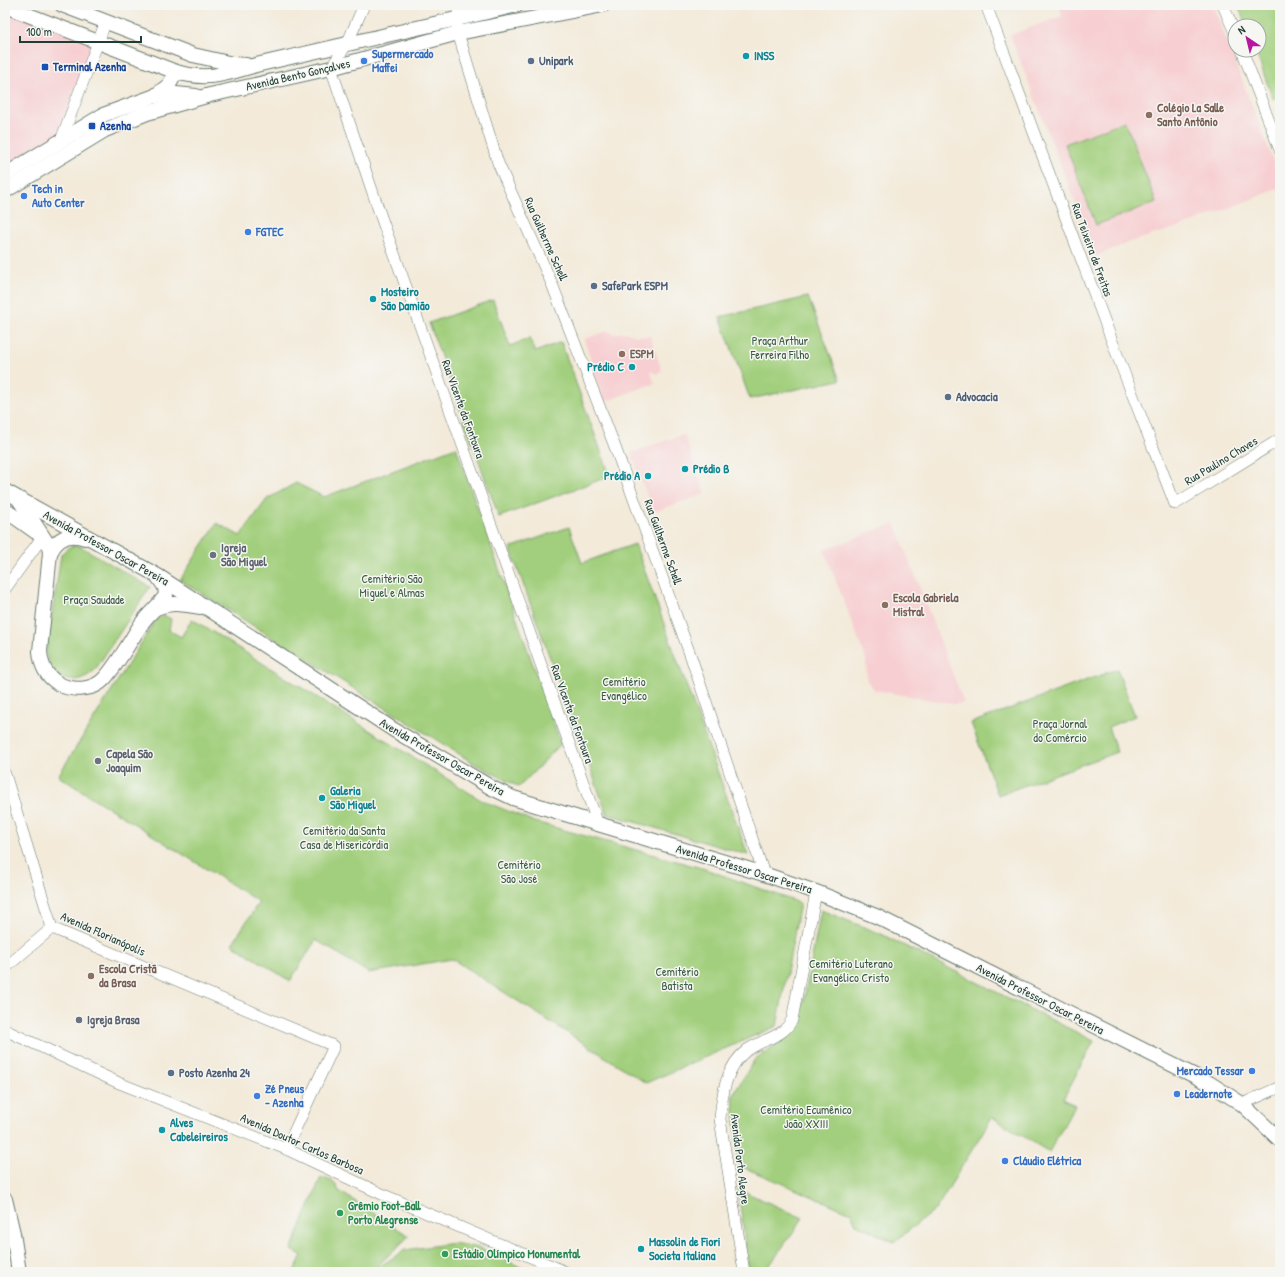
<svg xmlns="http://www.w3.org/2000/svg" width="1285" height="1277" viewBox="0 0 1285 1277" font-family="'Patrick Hand',sans-serif">
<rect width="100%" height="100%" fill="#f6f6f2"/>
<filter id="ink" filterUnits="userSpaceOnUse"><feTurbulence type="fractalNoise" baseFrequency=".025" numOctaves="2"/><feDisplacementMap in="SourceGraphic" scale="8" xChannelSelector="R" yChannelSelector="G"/><feConvolveMatrix kernelMatrix="1 2 1 2 8 2 1 2 1" color-interpolation-filters="sRGB"/></filter>
<filter id="wash" filterUnits="userSpaceOnUse"><feTurbulence type="fractalNoise" baseFrequency=".012" numOctaves="4" result="noise"/><feDisplacementMap in="SourceGraphic" scale="16" xChannelSelector="R" yChannelSelector="G"/><feGaussianBlur stdDeviation="0.9" result="paint"/><feColorMatrix in="noise" values="0 0 0 0 0 0 0 0 0 0 0 0 0 0 0 0 0 1.4 0 .05"/><feComposite in="paint" operator="in"/></filter>
<g filter="url(#wash)">
<rect width="100%" height="100%" fill="#f3ead9"/>
<!-- built -->
<g fill="#f7cfd2">
<polygon points="1059,5 1213,5 1280,178 1280,188 1191,223 1133,241 1096,256 1010,35 1062,16"/>
<polygon points="5,10 93,44 57,134 5,167"/>
<polygon points="607,331 614,334 625,332 636,336 650,336 662,371 656,374 652,371 650,371 655,383 604,402 584,339"/>
<polygon points="684,434 705,494 653,512 631,453"/>
<polygon points="895,523 964,703 953,704 875,690 867,681 866,659 824,550"/>
</g>
<!-- green -->
<g fill="#a2cf7d" stroke="#608658">
<polygon points="1238,5 1280,5 1280,96 1273,99 1255,50 1259,50 1259,26 1246,26"/>
<polygon points="1125,121 1156,202 1096,225 1065,144"/>
<polygon points="808,297 840,380 750,399 720,317"/>
<polygon points="493,300 510,346 530,338 535,352 561,342 610,476 499,517 429,323"/>
<polygon points="456,447 561,744 519,787 475,764 180,580 217,523 240,536 267,499 296,483 324,497"/>
<polygon points="569,527 582,563 635,544 748,855 607,814 510,548"/>
<path d="M 75,545 L 80,546 L 150,587 L 95,670 C 75,689 49,680 46,652 L 61,555 L 67,548 Z"/>
<polygon points="163,615 171,619 169,630 181,637 192,619 481,800 535,822 705,869 800,903 777,1026 646,1083 452,959 369,973 316,940 290,981 232,944 259,902 58,776 155,621"/>
<polygon points="1117,669 1135,716 1108,727 1117,752 998,795 971,723"/>
<polygon points="821,910 879,933 1094,1041 1063,1099 1075,1105 1049,1152 992,1117 936,1209 894,1242 856,1224 851,1213 738,1165 733,1095 755,1059 794,1032 805,995"/>
<polygon points="321,1177 334,1182 339,1191 409,1236 376,1267 377,1268 405,1250 454,1243 480,1248 531,1272 294,1272 302,1255 291,1250"/>
<polygon points="738,1189 803,1218 765,1272 749,1272"/>
</g>
</g>
<g filter="url(#ink)">
<g fill="none" stroke-linecap="round" stroke-linejoin="round">
<!-- minor casing -->
<g stroke="#697a6e" stroke-width="12">
<g id="minor">
<polyline points="364,5 347,44 331,68 380,214 598,824"/>
<polyline points="462,5 456,19 458,33 498,163 552,284 615,447 691,657 764,874"/>
<polyline points="986,5 1121,365 1175,504 1280,439"/>
<polyline points="1223,5 1235,33"/>
<polyline points="1242,50 1280,150"/>
<polyline points="61,140 106,21"/>
<polyline points="5,589 43,536"/>
<polyline points="5,774 52,928"/>
<polyline points="52,928 334,1046 286,1149"/>
<polyline points="5,968 52,928"/>
<polyline points="5,1030 119,1083 286,1149 384,1195 566,1272"/>
<polyline points="1242,1104 1280,1087"/>
<path d="M 744,1272 L 720,1119 C 722,1094 726,1066 747,1050 C 753,1046 760,1043 766,1040 C 778,1035 786,1031 792,1020 L 816,892"/>
</g>
</g>
<!-- major casing -->
<g stroke="#697a6e" stroke-width="16">
<g id="major">
<polyline points="62,5 193,55 233,64 246,65"/>
<path d="M 5,6 L 176,72 C 209,81 225,74 256,65 L 517,5"/>
<polyline points="155,96 169,85 176,72"/>
<polyline points="5,175 103,115 155,96 176,94 196,96"/>
<polyline points="5,191 105,130 147,113 210,95 331,68 458,33 603,5"/>
<polyline points="5,491 158,576 394,730 492,788 513,798 598,824 764,874 816,892 878,917 1209,1083 1242,1104 1280,1140"/>
<path d="M 20,501 L 49,546 L 50,553 L 40,651 C 41,666 46,676 59,684 C 72,691 93,691 104,679 C 118,664 130,641 142,623 C 149,613 159,606 166,595 L 165,587 L 158,577"/>
<polyline points="5,510 36,532"/>
<path d="M 50,553 C 57,538 69,532 85,538"/>
<path d="M 156,608 C 172,601 185,605 201,607"/>
<polyline points="5,1199 13,1233 19,1272"/>
</g>
</g>
<!-- minor -->
<use href="#minor" stroke="#fff" stroke-width="11"/>
<!-- major -->
<use href="#major" stroke="#fff" stroke-width="14"/>
</g>
</g>
<!-- markers -->
<g fill="#0f9aa8" stroke="#f6f6f2" stroke-width="1.5">
<circle cx="746" cy="56" r="4"/>
<circle cx="373" cy="299" r="4"/>
<circle cx="632" cy="367" r="4"/>
<circle cx="685" cy="469" r="4"/>
<circle cx="648" cy="476" r="4"/>
<circle cx="322" cy="798" r="4"/>
<circle cx="162" cy="1130" r="4"/>
<circle cx="641" cy="1249" r="4"/>
</g>
<g fill="#3f7fe0" stroke="#f6f6f2" stroke-width="1.5">
<circle cx="364" cy="61" r="4"/>
<circle cx="24" cy="196" r="4"/>
<circle cx="248" cy="232" r="4"/>
<circle cx="1252" cy="1071" r="4"/>
<circle cx="1177" cy="1094" r="4"/>
<circle cx="257" cy="1096" r="4"/>
<circle cx="1005" cy="1161" r="4"/>
</g>
<g fill="#5c6f8a" stroke="#f6f6f2" stroke-width="1.5">
<circle cx="531" cy="61" r="4"/>
<circle cx="594" cy="286" r="4"/>
<circle cx="948" cy="397" r="4"/>
<circle cx="171" cy="1073" r="4"/>
</g>
<g fill="#1a4fb4" stroke="#f6f6f2" stroke-width="1.5">
<rect x="41" y="63" width="8" height="8" rx="2"/>
<rect x="88" y="122" width="8" height="8" rx="2"/>
</g>
<g fill="#8d6e63" stroke="#f6f6f2" stroke-width="1.5">
<circle cx="1149" cy="115" r="4"/>
<circle cx="622" cy="354" r="4"/>
<circle cx="885" cy="605" r="4"/>
<circle cx="91" cy="976" r="4"/>
</g>
<g fill="#6b7280" stroke="#f6f6f2" stroke-width="1.5">
<circle cx="213" cy="555" r="4"/>
<circle cx="98" cy="761" r="4"/>
<circle cx="79" cy="1020" r="4"/>
</g>
<g fill="#2e9e5b" stroke="#f6f6f2" stroke-width="1.5">
<circle cx="340" cy="1213" r="4"/>
<circle cx="445" cy="1254" r="4"/>
</g>
<g text-anchor="middle" stroke-width="3" stroke-linejoin="round" paint-order="stroke">
<!-- shop labels -->
<g font-size="12" font-weight="bold" fill="#366cbe" stroke="#f6f6f2" text-anchor="start">
<text x="372" y="58">Supermercado<tspan x="372" dy="14">Maffei</tspan></text>
<text x="32" y="193">Tech in<tspan x="32" dy="14">Auto Center</tspan></text>
<text x="256" y="236">FGTEC</text>
<text x="1244" y="1075" text-anchor="end">Mercado Tessar</text>
<text x="265" y="1093">Zé Pneus<tspan x="265" dy="14">- Azenha</tspan></text>
<text x="1185" y="1098">Leadernote</text>
<text x="1013" y="1165">Cláudio Elétrica</text>
</g>
<!-- culture labels -->
<g font-size="12" font-weight="bold" fill="#0d838f" stroke="#f6f6f2" text-anchor="start">
<text x="754" y="60">INSS</text>
<text x="381" y="296">Mosteiro<tspan x="381" dy="14">São Damião</tspan></text>
<text x="624" y="371" text-anchor="end">Prédio C</text>
<text x="693" y="473">Prédio B</text>
<text x="640" y="480" text-anchor="end">Prédio A</text>
<text x="330" y="795">Galeria<tspan x="330" dy="14">São Miguel</tspan></text>
<text x="170" y="1127">Alves<tspan x="170" dy="14">Cabeleireiros</tspan></text>
<text x="649" y="1246">Massolin de Fiori<tspan x="649" dy="14">Societa Italiana</tspan></text>
</g>
<!-- service labels -->
<g font-size="12" font-weight="bold" fill="#4e5e75" stroke="#f6f6f2" text-anchor="start">
<text x="539" y="65">Unipark</text>
<text x="602" y="290">SafePark ESPM</text>
<text x="956" y="401">Advocacia</text>
<text x="179" y="1077">Posto Azenha 24</text>
</g>
<!-- transit labels -->
<g font-size="12" font-weight="bold" fill="#164399" stroke="#f6f6f2" text-anchor="start">
<text x="53" y="71">Terminal Azenha</text>
<text x="100" y="130">Azenha</text>
</g>
<!-- street labels -->
<g font-size="12" fill="#1f3d34" stroke="#f6f6f2">
<text transform="translate(298 75) rotate(-13)" y="4">Avenida Bento Gonçalves</text>
<text transform="translate(546 239) rotate(66)" y="4">Rua Guilherme Schell</text>
<text transform="translate(1092 250) rotate(70)" y="4">Rua Teixeira de Freitas</text>
<text transform="translate(463 409) rotate(70)" y="4">Rua Vicente da Fontoura</text>
<text transform="translate(1221 461) rotate(-31)" y="4">Rua Paulino Chaves</text>
<text transform="translate(663 542) rotate(70)" y="4">Rua Guilherme Schell</text>
<text transform="translate(106 548) rotate(29)" y="4">Avenida Professor Oscar Pereira</text>
<text transform="translate(572 714) rotate(70)" y="4">Rua Vicente da Fontoura</text>
<text transform="translate(442 757) rotate(30)" y="4">Avenida Professor Oscar Pereira</text>
<text transform="translate(744 869) rotate(17)" y="4">Avenida Professor Oscar Pereira</text>
<text transform="translate(103 934) rotate(24)" y="4">Avenida Florianópolis</text>
<text transform="translate(1040 999) rotate(27)" y="4">Avenida Professor Oscar Pereira</text>
<text transform="translate(302 1144) rotate(24)" y="4">Avenida Doutor Carlos Barbosa</text>
<text transform="translate(740 1159) rotate(83)" y="4">Avenida Porto Alegre</text>
</g>
<!-- education labels -->
<g font-size="12" font-weight="bold" fill="#785e54" stroke="#f6f6f2" text-anchor="start">
<text x="1157" y="112">Colégio La Salle<tspan x="1157" dy="14">Santo Antônio</tspan></text>
<text x="630" y="358">ESPM</text>
<text x="893" y="602">Escola Gabriela<tspan x="893" dy="14">Mistral</tspan></text>
<text x="99" y="973">Escola Cristã<tspan x="99" dy="14">da Brasa</tspan></text>
</g>
<!-- park labels -->
<g font-size="12" fill="#395a43" stroke="#f6f6f2">
<text x="780" y="345">Praça Arthur<tspan x="780" dy="14">Ferreira Filho</tspan></text>
<text x="392" y="583">Cemitério São<tspan x="392" dy="14">Miguel e Almas</tspan></text>
<text x="94" y="604">Praça Saudade</text>
<text x="624" y="686">Cemitério<tspan x="624" dy="14">Evangélico</tspan></text>
<text x="1060" y="728">Praça Jornal<tspan x="1060" dy="14">do Comércio</tspan></text>
<text x="344" y="835">Cemitério da Santa<tspan x="344" dy="14">Casa de Misericórdia</tspan></text>
<text x="519" y="869">Cemitério<tspan x="519" dy="14">São José</tspan></text>
<text x="851" y="968">Cemitério Luterano<tspan x="851" dy="14">Evangélico Cristo</tspan></text>
<text x="677" y="976">Cemitério<tspan x="677" dy="14">Batista</tspan></text>
<text x="806" y="1114">Cemitério Ecumênico<tspan x="806" dy="14">João XXIII</tspan></text>
</g>
<!-- worship labels -->
<g font-size="12" font-weight="bold" fill="#5b616d" stroke="#f6f6f2" text-anchor="start">
<text x="221" y="552">Igreja<tspan x="221" dy="14">São Miguel</tspan></text>
<text x="106" y="758">Capela São<tspan x="106" dy="14">Joaquim</tspan></text>
<text x="87" y="1024">Igreja Brasa</text>
</g>
<!-- leisure labels -->
<g font-size="12" font-weight="bold" fill="#27864d" stroke="#f6f6f2" text-anchor="start">
<text x="348" y="1210">Grêmio Foot-Ball<tspan x="348" dy="14">Porto Alegrense</tspan></text>
<text x="453" y="1258">Estádio Olímpico Monumental</text>
</g>
</g>
<!-- margin -->
<rect width="1285" height="1277" fill="none" stroke="#f6f6f2" stroke-width="20"/>
<!-- north arrow -->
<g transform="translate(1247 38) rotate(325)"><circle r="19" fill="#f6f6f2" stroke="#a0aca6"/>
<path d="M0-3L7 15L0 10L-7 15Z" fill="#b5179e"/>
<text y="-6" font-size="11" font-weight="bold" text-anchor="middle" fill="#1f3d34">N</text>
</g>
<!-- scale -->
<path d="M20 36v6h121v-6" fill="none" stroke="#1f3d34" stroke-width="2"/>
<text x="26" y="36" font-size="12" fill="#1f3d34" stroke="#f6f6f2" stroke-width="3" paint-order="stroke">100 m</text>
</svg>
